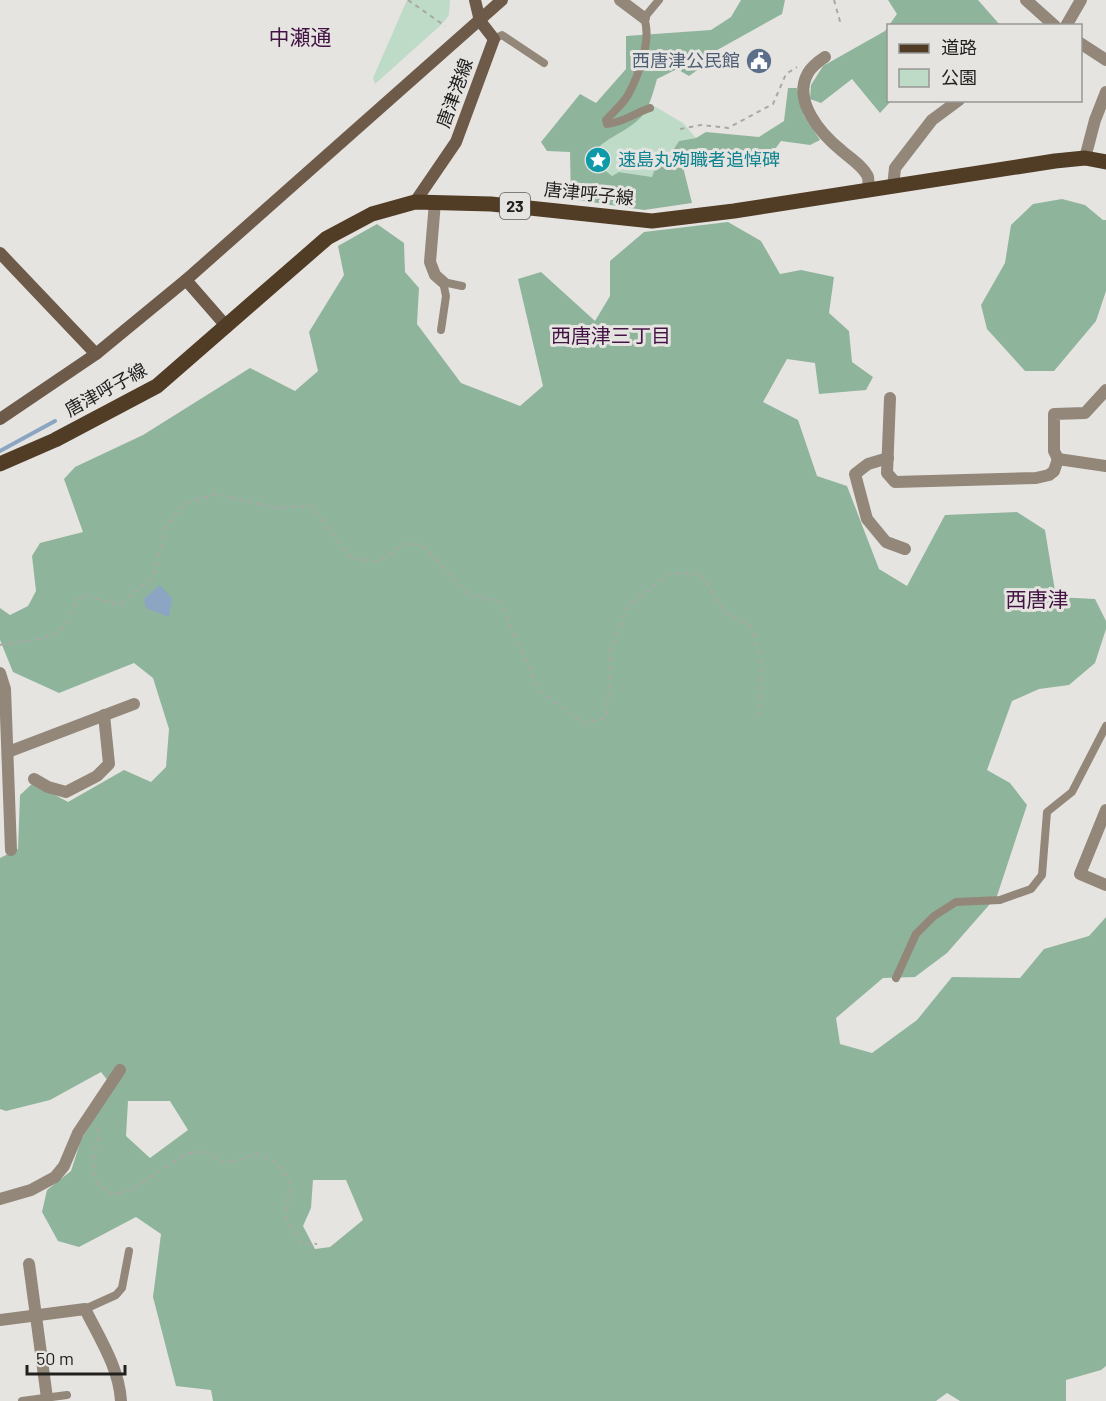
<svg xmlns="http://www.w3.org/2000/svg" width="1106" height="1401" viewBox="0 0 1106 1401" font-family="Barlow,'Noto Sans JP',sans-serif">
<rect width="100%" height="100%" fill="#e6e4e1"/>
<!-- green -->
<g fill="#bedbc8">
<polygon points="407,0 450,0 449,15 442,24 375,84 373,78"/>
<polygon points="649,103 683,123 696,138 679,141 670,155 658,159 652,177 619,172 612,176 589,158 595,149 613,135 638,120"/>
</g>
<!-- forest -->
<g fill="#8fb49c" fill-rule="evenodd">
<path d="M 741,0 L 785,0 L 782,14 L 710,54 L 703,66 L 689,76 L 677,69 L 657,79 C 653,93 649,111 637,121 C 621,135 601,139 590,158 L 612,176 L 619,172 L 652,177 L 658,159 L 670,155 L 679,141 L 696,138 L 706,132 L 759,137 L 784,121 L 788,88 L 797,88 L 804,116 L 820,140 L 810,145 L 781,141 L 761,168 L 726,151 L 691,153 L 682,163 L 692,203 L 644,210 L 571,199 L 570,152 L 547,151 L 541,142 L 580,94 L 596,103 L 626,69 L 626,36 L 711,30 L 731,17 Z"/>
<polygon points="888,0 978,0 1000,25 888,26 888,100 891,101 880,113 852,79 821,103 810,99 811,85 823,66 885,31 897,14"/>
<polygon points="1062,199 1085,205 1103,220 1106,220 1106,291 1096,321 1054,371 1025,371 987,329 981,305 1005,263 1011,225 1033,204"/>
<path d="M 728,222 L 761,241 L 780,274 L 801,270 L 834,277 L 829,313 L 849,331 L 852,362 L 873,377 L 866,390 L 819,394 L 815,363 L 787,359 L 763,402 L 798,420 L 817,476 L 847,486 L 879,569 L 907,586 L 945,515 L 1017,512 L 1045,530 L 1056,597 L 1095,599 L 1106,621 L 1106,629 L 1095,663 L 1069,685 L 1039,689 L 1012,701 L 987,770 L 1010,783 L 1027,805 L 997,896 L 947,953 L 915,977 L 883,978 L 836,1018 L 840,1044 L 872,1053 L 917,1020 L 952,977 L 1020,978 L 1044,949 L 1089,936 L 1106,917 L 1106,1366 L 1101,1370 L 1066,1380 L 1066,1401 L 960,1401 L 947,1393 L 936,1401 L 213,1401 L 211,1390 L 176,1386 L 153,1297 L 161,1234 L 136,1217 L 79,1247 L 58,1241 L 42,1212 L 47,1190 L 71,1171 L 81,1140 L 113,1087 L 101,1072 L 50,1100 L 6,1111 L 0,1109 L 0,858 L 18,849 L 20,795 L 33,783 L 68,802 L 124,770 L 151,782 L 166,767 L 169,729 L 153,678 L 134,663 L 59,693 L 13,672 L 0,640 L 0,608 L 10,615 L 28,606 L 36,591 L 32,556 L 40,543 L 83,532 L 64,479 L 75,467 L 143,435 L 250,368 L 295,391 L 318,371 L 309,332 L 344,275 L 338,246 L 377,224 L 404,243 L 405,272 L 419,288 L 417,324 L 461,383 L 520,406 L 543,386 L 518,279 L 541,272 L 595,321 L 610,296 L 610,261 L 644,232 ZM 128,1101 L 170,1101 L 188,1130 L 150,1158 L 126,1136 ZM 313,1180 L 346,1180 L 363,1220 L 330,1247 L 315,1249 L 303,1226 L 311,1208 Z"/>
</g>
<!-- water -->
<polygon fill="#8ba5c3" points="160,585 172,599 169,617 146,608 144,599"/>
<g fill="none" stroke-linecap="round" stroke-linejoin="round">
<!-- stream -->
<polyline stroke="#8ba5c3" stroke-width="4" points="0,451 55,421"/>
<!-- path -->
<g stroke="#aaa8a6" stroke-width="2" stroke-dasharray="4.5 4.5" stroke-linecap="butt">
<polyline points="408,0 445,26"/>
<polyline points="834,0 841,25"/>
<polyline points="680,129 701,125 728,128 773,104 786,74 797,67"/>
<path d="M 0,645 C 16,642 54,640 64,627 C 71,616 73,602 84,595 L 119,605 L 154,576 L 166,526 L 184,504 L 215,494 L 275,508 L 311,506 L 352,559 L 378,561 L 407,544 L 421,544 L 470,596 L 500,601 L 539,691 L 584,723 L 607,717 L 611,649 L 628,606 L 671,573 L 701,574 L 725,613 L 751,626 L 762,664 L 758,720"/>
<polyline points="97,1128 98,1131 93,1170 99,1186 114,1195 134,1188 187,1153 206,1152 223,1162 240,1160 256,1153 276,1163 289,1179 287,1218 300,1243 317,1244"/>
</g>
<!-- lane -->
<g stroke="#93877a" stroke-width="8">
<polyline points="494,39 502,35 544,63"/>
<path d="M 650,108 C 635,113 622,123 607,124 L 606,120 C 613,112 623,104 628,95 C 639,75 652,39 644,18 L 659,0"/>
<polyline points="441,330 446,296 443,282 462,286"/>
<polyline points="896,978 916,934 934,916 956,902 1000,900 1031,889 1042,875 1047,812 1072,792 1106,726"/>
<polyline points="85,1309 116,1295 122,1288 129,1251"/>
<polyline points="22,1401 67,1395"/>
</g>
<!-- street -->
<g stroke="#93877a" stroke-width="12">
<polyline points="620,0 644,18"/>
<polyline points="1026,0 1055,26"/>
<polyline points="1066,26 1081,0"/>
<polyline points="1080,43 1106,60"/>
<path d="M 825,57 C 819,61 812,66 808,73 C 792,101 821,134 842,151 C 850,158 864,167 868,177 C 869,181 868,187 868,191"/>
<polyline points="1085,158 1095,120 1106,92"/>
<polyline points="893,187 895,168 932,120 959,100"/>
<polyline points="435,202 430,262 435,275 443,282"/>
<polyline points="890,398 887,473 895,482 1036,478 1049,475 1054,471 1058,459 1106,466"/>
<polyline points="888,458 868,464 855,474 867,519 886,542 905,549"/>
<polyline points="1058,459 1054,451 1054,414 1085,413 1106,390"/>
<polyline points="0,673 5,689 11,850"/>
<polyline points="8,752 134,704"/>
<polyline points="34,779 48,787 66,792 97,776 109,764 104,715"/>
<polyline points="1106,810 1080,874 1106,885"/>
<polyline points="0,1199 31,1190 55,1177 64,1166 78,1133 120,1070"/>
<polyline points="29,1264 47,1398"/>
<path d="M 0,1320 L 85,1309 C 100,1339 119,1368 121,1401"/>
</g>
<!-- secondary -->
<g stroke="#6d5a49" stroke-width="12">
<polyline points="415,202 456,142 494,39 480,21 475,0"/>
<polyline points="0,253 96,354"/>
<polyline points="186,280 227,327"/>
<polyline points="0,419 96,354 186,280 502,0"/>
</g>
<!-- primary -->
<polyline stroke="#513c26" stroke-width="15" points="0,464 55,440 157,386 327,238 372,214 415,202 491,204 652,221 734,211 1055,161 1085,158 1106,162"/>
</g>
<!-- icons -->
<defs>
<g id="civic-disc" transform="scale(1.35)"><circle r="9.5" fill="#5c6f8a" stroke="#e6e4e1"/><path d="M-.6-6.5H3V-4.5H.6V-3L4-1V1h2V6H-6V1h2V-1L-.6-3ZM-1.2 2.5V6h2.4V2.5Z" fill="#fff"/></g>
<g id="sight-disc" transform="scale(1.35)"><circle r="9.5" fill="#0f9aa8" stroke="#e6e4e1"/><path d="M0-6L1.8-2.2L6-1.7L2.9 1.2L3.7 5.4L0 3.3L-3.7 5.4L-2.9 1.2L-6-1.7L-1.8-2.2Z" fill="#fff"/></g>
</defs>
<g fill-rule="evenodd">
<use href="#civic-disc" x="759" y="61"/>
<use href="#sight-disc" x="598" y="160"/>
</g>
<g text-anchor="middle" stroke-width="6" stroke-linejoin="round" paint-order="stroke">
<!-- shield labels -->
<rect fill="#e6e4e1" stroke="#5c5b59" stroke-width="1.5" x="500" y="193" width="30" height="26" rx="4.5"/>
<g font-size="16" font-weight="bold" fill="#21201f">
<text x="515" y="212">23</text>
</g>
<!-- service labels -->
<g font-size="18" fill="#4e5e75" stroke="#e6e4e1" text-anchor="end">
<text x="740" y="67">西唐津公民館</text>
</g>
<!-- street labels -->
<g font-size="18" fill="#21201f" stroke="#e6e4e1">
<text transform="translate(455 93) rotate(-70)" y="6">唐津港線</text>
<text transform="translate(589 194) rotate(6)" y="6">唐津呼子線</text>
<text transform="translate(106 390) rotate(-29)" y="6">唐津呼子線</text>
</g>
<!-- culture labels -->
<g font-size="18" fill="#0d838f" stroke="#e6e4e1" text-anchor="start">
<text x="618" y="166">速島丸殉職者追悼碑</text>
</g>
<!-- neighbourhood labels -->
<g font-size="20" fill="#421344" stroke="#e6e4e1">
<text x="611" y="343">西唐津三丁目</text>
</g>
<!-- quarter labels -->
<g font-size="21" fill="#421344" stroke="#e6e4e1">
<text x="300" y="45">中瀬通</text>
<text x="1037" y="607">西唐津</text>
</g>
</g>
<!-- legend -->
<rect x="887" y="24" width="195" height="78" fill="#e6e4e1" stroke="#979693" stroke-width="1.5"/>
<rect x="899" y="44" width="30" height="9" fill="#513c26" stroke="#979693" stroke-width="1.5"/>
<text x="941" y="54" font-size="18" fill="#21201f">道路</text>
<rect x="899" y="69" width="30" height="18" fill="#bedbc8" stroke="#979693" stroke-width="1.5"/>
<text x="941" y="84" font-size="18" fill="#21201f">公園</text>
<!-- scale -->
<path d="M27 1365v9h98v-9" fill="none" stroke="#21201f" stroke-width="3"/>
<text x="36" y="1365" font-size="18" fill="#21201f" stroke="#e6e4e1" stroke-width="4.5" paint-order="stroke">50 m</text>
</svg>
